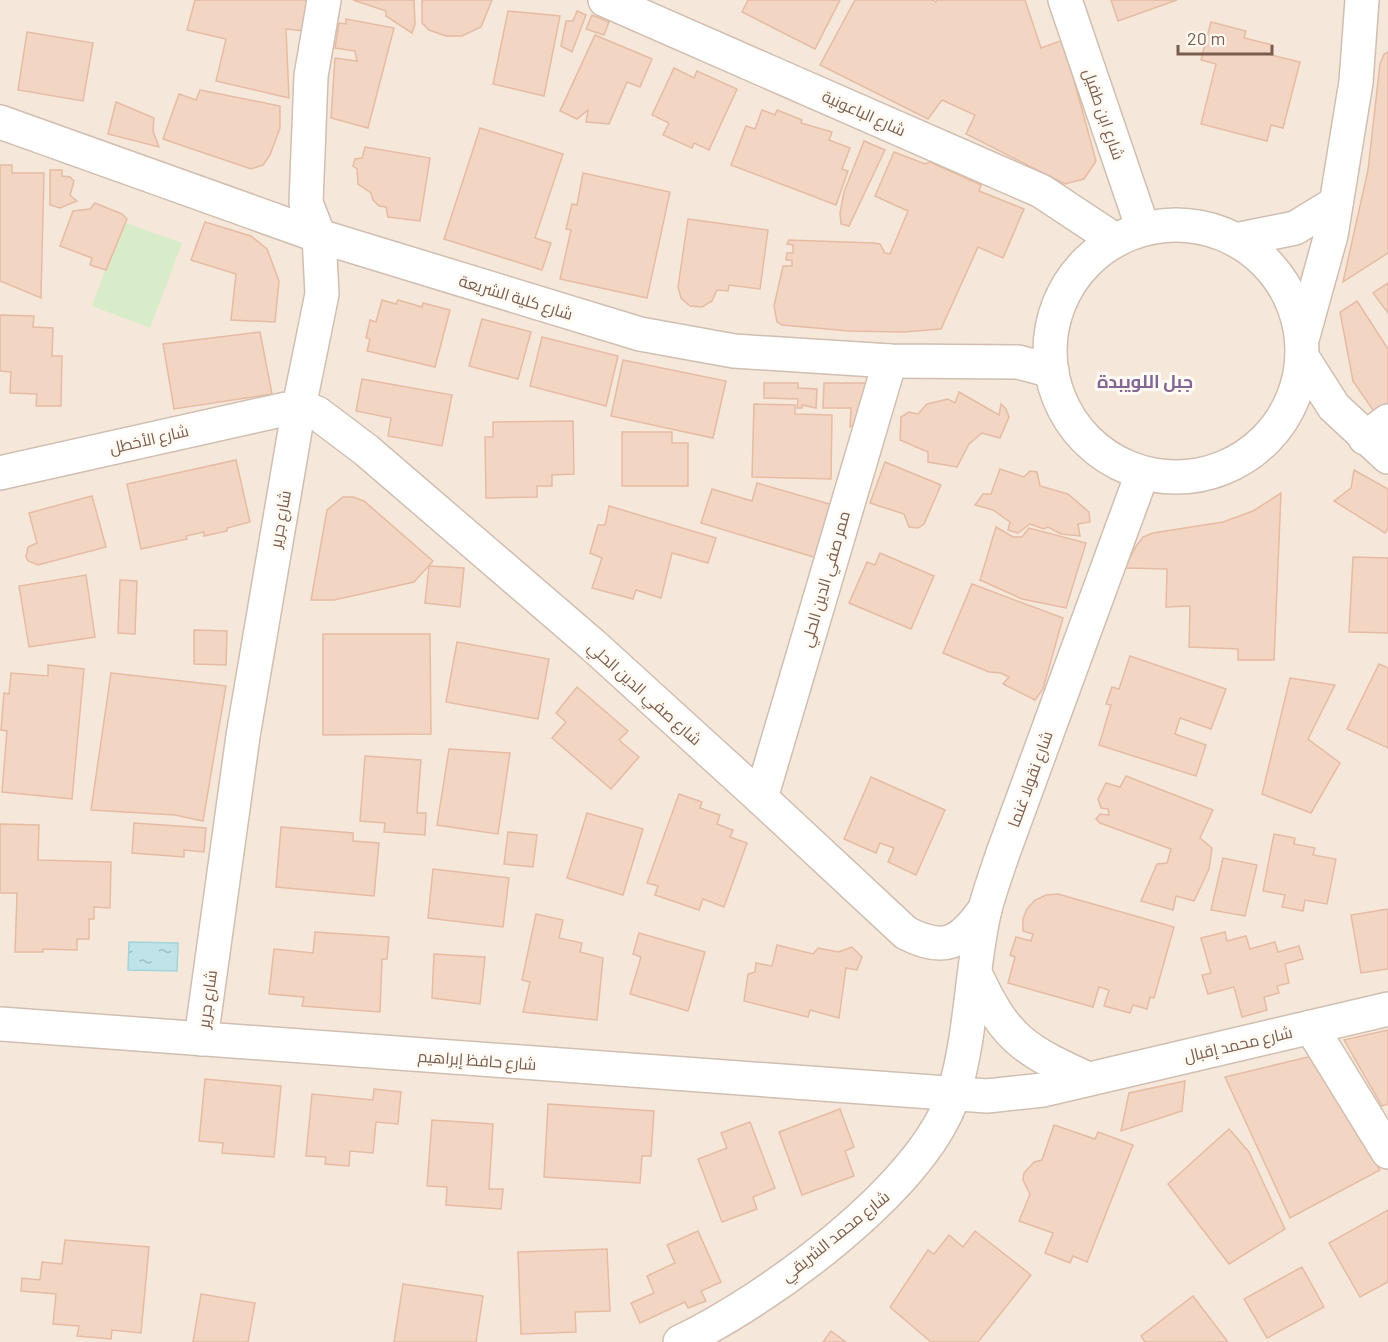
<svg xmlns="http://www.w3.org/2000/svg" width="1388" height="1342" viewBox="0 0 1388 1342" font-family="Barlow,Cairo,sans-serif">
<defs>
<pattern id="water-ripples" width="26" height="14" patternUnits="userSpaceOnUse" patternTransform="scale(1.5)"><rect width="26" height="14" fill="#bfe3e8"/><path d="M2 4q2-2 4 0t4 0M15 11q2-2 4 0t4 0" fill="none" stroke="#a0bbbe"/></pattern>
</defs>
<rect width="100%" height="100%" fill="#fdf6ec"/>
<!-- residential -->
<rect fill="#f5e8da" x="0" y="0" width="1388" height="1342"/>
<!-- grass -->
<polygon fill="#d8ecc9" points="123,222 182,243 150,328 92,306"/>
<!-- water -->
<polygon fill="url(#water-ripples)" stroke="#a5d3da" stroke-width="1.5" points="129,942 178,943 177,971 128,970"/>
<!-- building -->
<g fill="#f3d5c3" stroke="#e6bba3" stroke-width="1.5">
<polygon points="195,0 307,0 304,31 286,29 289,98 216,81 226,39 187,30"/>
<polygon points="353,0 414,0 415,24 412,33 386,16 386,11"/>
<polygon points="422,0 492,0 481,27 462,36 446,36 429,30 422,23"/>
<polygon points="748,0 840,0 815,49 742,12"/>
<polygon points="855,0 932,0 936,2 937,0 1025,0 1041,48 1063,40 1096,161 1084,179 1065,184 966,134 975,115 942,100 928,119 820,65"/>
<polygon points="1111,0 1177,0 1118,21"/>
<polygon points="508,11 560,16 544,96 493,84"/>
<polygon points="577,11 586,15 572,52 561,46 566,21 573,21"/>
<polygon points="592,15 609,22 604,35 586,29"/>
<polygon points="346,19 394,28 368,128 331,118 335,58 357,61 355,51 335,48 339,23 346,24"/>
<polygon points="1211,22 1246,31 1244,38 1273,45 1271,55 1300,62 1283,128 1271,125 1267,141 1201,124 1216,64 1201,60"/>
<polygon points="27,32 93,43 83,101 18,90"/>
<polygon points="595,35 652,59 640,87 627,82 609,124 586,122 588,110 577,119 560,111"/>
<polygon points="1388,52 1388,253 1343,282 1368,170 1380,64 1384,54"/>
<polygon points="674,68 694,78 697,71 737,89 709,150 694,143 692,148 663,135 669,123 652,115"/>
<polygon points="200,90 280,106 280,128 270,155 263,165 251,169 163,139 179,94 196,100"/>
<polygon points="116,102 154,118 153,131 159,147 108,134"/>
<polygon points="762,110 775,115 777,110 802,120 801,123 832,132 829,140 850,148 842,169 848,171 836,205 731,165 746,126 755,129"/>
<polygon points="480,128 563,154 535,238 551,243 542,270 444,239"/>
<polygon points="864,141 885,150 849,226 841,224 840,213 844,192"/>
<polygon points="365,147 430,158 420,221 388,217 386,207 379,206 373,200 371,193 358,184 357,169 353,166 355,159 362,158"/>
<polygon points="894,152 925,164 930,162 981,185 979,191 1024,209 1003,258 978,247 941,329 904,332 849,331 782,325 777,322 774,306 783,266 792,266 792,260 786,260 787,253 793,253 793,245 787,244 789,240 874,243 880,244 885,253 890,254 908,211 875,196"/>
<polygon points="0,165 12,165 12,173 44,173 41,298 0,281"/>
<polygon points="50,170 62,170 62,176 70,177 74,181 70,195 77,201 60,208 50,205"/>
<polygon points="583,173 670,192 647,298 560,279 571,230 566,229 572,204 577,205"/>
<polygon points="95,203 122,214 127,219 106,270 90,265 92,258 60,246 73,211 90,209"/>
<polygon points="688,219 768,230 760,289 729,285 728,291 717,290 712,301 702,307 690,306 681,298 678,287"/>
<polygon points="205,222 251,236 267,249 279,281 275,322 231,320 236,274 191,260"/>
<polygon points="1388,283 1388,313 1373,293"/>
<polygon points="382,300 396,304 398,300 422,307 423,303 450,310 435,367 367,351 370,339 366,338 370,320 376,322"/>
<polygon points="1357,301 1388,349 1388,407 1377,416 1353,381 1340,312"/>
<polygon points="0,315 34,316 33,327 53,328 52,356 62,356 61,406 36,406 37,394 10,393 11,372 0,371"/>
<polygon points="482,319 531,332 518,379 469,366"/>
<polygon points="260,332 272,394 174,409 163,344"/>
<polygon points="542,337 618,356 606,406 530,386"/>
<polygon points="623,360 726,381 713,438 611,416"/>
<polygon points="362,379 452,395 442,446 388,436 391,418 356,411"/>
<polygon points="764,383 798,383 798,388 817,389 816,408 802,405 802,408 797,408 798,399 764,398"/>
<polygon points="824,383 872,383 871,413 850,427 851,408 823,408"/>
<polygon points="959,392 999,415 1001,404 1006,409 1009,417 1000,438 982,433 969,444 957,467 928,462 928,452 900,440 901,417 909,412 918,414 927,404 948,399 955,403"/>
<polygon points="754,404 795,405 795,414 832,415 831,479 752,477"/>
<polygon points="573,421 574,474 552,475 552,486 537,486 537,497 486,498 485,437 493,437 493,422"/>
<polygon points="622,432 672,432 672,443 688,443 688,486 622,486"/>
<polygon points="236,460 250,522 227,528 227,531 204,536 204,532 186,536 187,539 141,549 127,484"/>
<polygon points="885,462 941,485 924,524 918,528 909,527 904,514 870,503"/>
<polygon points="1000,469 1024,477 1030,471 1037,472 1040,486 1068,494 1089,512 1090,522 1078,524 1080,536 1061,534 1048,527 1044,529 1030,524 1018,533 1008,530 1010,522 993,510 975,505 983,494 991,494"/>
<polygon points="1354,470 1388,489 1388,528 1385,533 1334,501 1351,488"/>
<polygon points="757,483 833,505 817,558 701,523 712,489 752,501"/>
<polygon points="1281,493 1274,660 1238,660 1238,649 1189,647 1190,606 1166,607 1167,569 1124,568 1137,545 1143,537 1153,533 1223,522 1253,511"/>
<polygon points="92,496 106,547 38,565 28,561 26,557 28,547 37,543 29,513"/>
<polygon points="343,497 353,497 364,501 433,561 414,582 334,600 311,600 327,510"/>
<polygon points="609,506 716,538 708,563 672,553 661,598 636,590 633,599 592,588 602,558 590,553 598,525 605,525"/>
<polygon points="996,527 1013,537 1022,537 1029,528 1086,543 1066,608 1022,599 980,580"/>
<polygon points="880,553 934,576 911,629 849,603 867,562 875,565"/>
<polygon points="1353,557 1388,558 1388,633 1349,632"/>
<polygon points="429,566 464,568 460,607 425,603"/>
<polygon points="86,575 95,637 29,647 19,586"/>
<polygon points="120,580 137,581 135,634 118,633"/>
<polygon points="972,584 1063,618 1043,689 1035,700 1003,684 1009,677 1001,673 989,672 943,653"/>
<polygon points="194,630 227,631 226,665 194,664"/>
<polygon points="323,634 430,634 431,734 323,735"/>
<polygon points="457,642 549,659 538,719 446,702"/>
<polygon points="1130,656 1226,689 1211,729 1180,718 1175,734 1206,745 1196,776 1099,745 1111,705 1106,704 1112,687 1119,689"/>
<polygon points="1379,664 1388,668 1388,748 1347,729"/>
<polygon points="48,665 84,669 72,799 2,792 7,731 1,730 4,693 9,694 11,673 48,676"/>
<polygon points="111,673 226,686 203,821 175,815 91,810"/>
<polygon points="1290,678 1335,685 1308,739 1340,763 1311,813 1262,794"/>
<polygon points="577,687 628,731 619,740 639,757 611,789 552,738 566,722 556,713"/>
<polygon points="449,749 510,753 498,834 437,825"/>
<polygon points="365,756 421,760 417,813 426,813 425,835 384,832 385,823 360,821"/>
<polygon points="1126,776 1213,810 1200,838 1212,848 1209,869 1194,901 1176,896 1173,910 1141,901 1157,864 1167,863 1171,849 1100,823 1096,819 1100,814 1109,815 1108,809 1101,808 1098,799 1106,783 1120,787"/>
<polygon points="871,777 945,810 916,875 888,862 894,848 880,843 876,853 844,839"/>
<polygon points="679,794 702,802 700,808 720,815 717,824 733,830 730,837 747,843 724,907 703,899 699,910 655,895 658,886 647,883"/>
<polygon points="587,813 643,829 623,895 567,878"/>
<polygon points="134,823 206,828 204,852 184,850 184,857 132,853"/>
<polygon points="0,824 39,825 38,860 111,862 110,908 94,907 94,919 89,919 89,939 77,939 77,950 43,949 43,952 15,952 17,893 0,893"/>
<polygon points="281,827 353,833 353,841 379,843 374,896 276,887"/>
<polygon points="508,832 537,835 533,867 504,864"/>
<polygon points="1274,834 1295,838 1294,844 1315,848 1313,855 1336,859 1327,904 1305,900 1303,911 1282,907 1285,895 1263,891"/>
<polygon points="1223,858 1257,865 1245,916 1211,910"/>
<polygon points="433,869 509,878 503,927 428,918"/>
<polygon points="1058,894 1174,927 1154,998 1150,997 1147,1009 1133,1005 1130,1013 1104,1006 1109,990 1099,987 1093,1007 1008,983 1015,957 1010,955 1016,937 1031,941 1033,934 1023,931 1023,919 1027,909 1035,900 1046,895"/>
<polygon points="1388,909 1388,969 1361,973 1351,915"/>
<polygon points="536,914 563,920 559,938 582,943 580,952 603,958 597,1020 523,1012 530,982 522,980"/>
<polygon points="315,932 389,937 387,959 382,959 380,1012 302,1006 304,997 269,994 274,949 313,953"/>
<polygon points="1225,932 1227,941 1246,936 1250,949 1275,942 1278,952 1299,946 1303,959 1285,964 1289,983 1277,986 1279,993 1264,997 1267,1010 1242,1017 1234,987 1208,994 1202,975 1211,973 1201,938"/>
<polygon points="639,933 705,952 688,1011 630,994 641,957 633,954"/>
<polygon points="777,945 813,954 818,948 838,952 852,947 862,957 857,970 846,968 839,1018 810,1010 808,1017 744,1001 748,974 755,972 756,963 772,966"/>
<polygon points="434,954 485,957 480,1004 432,998"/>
<polygon points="1388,1030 1388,1104 1382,1106 1344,1040"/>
<polygon points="1312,1056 1380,1170 1290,1218 1225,1077"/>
<polygon points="205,1079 281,1086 274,1157 222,1153 223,1143 199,1141"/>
<polygon points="1185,1081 1182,1111 1121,1131 1129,1093"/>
<polygon points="374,1089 401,1092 398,1124 376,1122 373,1153 350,1151 349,1166 325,1164 326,1157 306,1156 312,1094 373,1100"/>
<polygon points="548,1104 654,1111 651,1156 642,1156 640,1183 544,1177"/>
<polygon points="840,1109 854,1147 845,1151 854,1176 802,1195 779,1132"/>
<polygon points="432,1120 493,1124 489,1189 503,1189 501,1209 446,1205 447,1187 427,1186"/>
<polygon points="750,1122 775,1188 753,1197 757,1209 722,1222 698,1159 727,1148 721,1133"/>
<polygon points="1054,1125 1095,1139 1098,1132 1133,1145 1087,1262 1073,1256 1070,1263 1045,1253 1053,1233 1019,1221 1030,1194 1023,1180 1024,1173 1034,1162 1042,1160"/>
<polygon points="1229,1129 1249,1152 1285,1229 1229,1264 1168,1184"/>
<polygon points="1388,1210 1388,1282 1360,1297 1329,1243"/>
<polygon points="698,1231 721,1282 701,1291 706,1301 688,1308 685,1302 640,1323 631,1303 654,1293 647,1276 675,1263 667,1245"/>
<polygon points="975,1231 1031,1275 978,1342 931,1342 890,1307 928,1250 934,1254 949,1235 963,1247"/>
<polygon points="65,1240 149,1247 141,1333 112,1330 111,1339 77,1336 79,1326 53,1324 56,1294 21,1291 22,1278 40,1280 42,1262 62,1264"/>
<polygon points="607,1249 610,1311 575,1312 576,1332 521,1334 518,1252"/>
<polygon points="1302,1267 1324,1307 1267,1338 1244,1299"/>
<polygon points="403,1284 483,1296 476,1342 394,1342"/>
<polygon points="201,1294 255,1303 248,1342 193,1342"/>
<polygon points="1193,1296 1228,1342 1145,1342 1141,1336"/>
<polygon points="831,1331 846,1342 823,1342"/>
</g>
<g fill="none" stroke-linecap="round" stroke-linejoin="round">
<!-- minor casing -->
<g stroke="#d1beb0" stroke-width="36">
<g id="minor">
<polyline points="605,0 1041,191 1115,240"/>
<polyline points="1065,0 1143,229"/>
<polyline points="0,122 319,236 640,334 734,351 890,361 1018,362 1052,371"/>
<circle cx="1176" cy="351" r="126"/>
<polyline points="1236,240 1295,228 1336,203"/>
<polyline points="1303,336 1331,235 1356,82 1362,0"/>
<polyline points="1304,360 1334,407 1388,457"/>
<polyline points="1365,438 1388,421"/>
<path d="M 0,473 L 281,410 L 299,407 L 317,413 L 366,450 L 594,646 L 761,798 L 906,933 C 945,953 961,943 985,909"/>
<polyline points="761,798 890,361"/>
<path d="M 976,975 C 1006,1040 1025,1050 1088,1079"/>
<polyline points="0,1024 987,1096 1043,1090 1388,1009"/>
<polyline points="1311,1027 1388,1152"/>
<polyline points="201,1039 243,736 299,407 322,294 319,236 306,203 311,76 324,0"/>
<path d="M 680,1342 C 766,1301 925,1187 954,1093 C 972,1033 971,969 985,909 C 990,890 997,871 1003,853 L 1142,474"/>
</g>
</g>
<!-- minor -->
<use href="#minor" stroke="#fff" stroke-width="33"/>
</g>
<g text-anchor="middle" stroke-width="6" stroke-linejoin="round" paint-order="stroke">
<!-- street labels -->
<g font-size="16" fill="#7a5c4d" stroke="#fffaf3">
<text transform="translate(864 113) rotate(24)" y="6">شارع الباعونية</text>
<text transform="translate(1104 114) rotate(71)" y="6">شارع ابن طفيل</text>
<text transform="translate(516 297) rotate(17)" y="6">شارع كلية الشريعة</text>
<text transform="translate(149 439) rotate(-13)" y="6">شارع الأخطل</text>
<text transform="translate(280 519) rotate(-80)" y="6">شارع جرير</text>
<text transform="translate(825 579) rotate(-74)" y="6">ممر صفي الدين الحلي</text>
<text transform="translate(645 693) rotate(42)" y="6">شارع صفي الدين الحلي</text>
<text transform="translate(1030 779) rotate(-70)" y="6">شارع نقولا غنما</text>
<text transform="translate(207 999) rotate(-82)" y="6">شارع جرير</text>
<text transform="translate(1238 1044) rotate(-13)" y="6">شارع محمد إقبال</text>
<text transform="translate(477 1060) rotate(4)" y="6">شارع حافظ إبراهيم</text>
<text transform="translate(835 1236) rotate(-39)" y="6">شارع محمد الشريقي</text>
</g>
<!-- neighbourhood labels -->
<g font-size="18" font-weight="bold" fill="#846695" stroke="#fffaf3">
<text x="1145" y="388">جبل اللويبدة</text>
</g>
</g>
<!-- scale -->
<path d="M1178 45v9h94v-9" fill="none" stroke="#7a5c4d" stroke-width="3"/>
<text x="1187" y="45" font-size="18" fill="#7a5c4d" stroke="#fffaf3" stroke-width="4.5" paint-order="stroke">20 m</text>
</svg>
